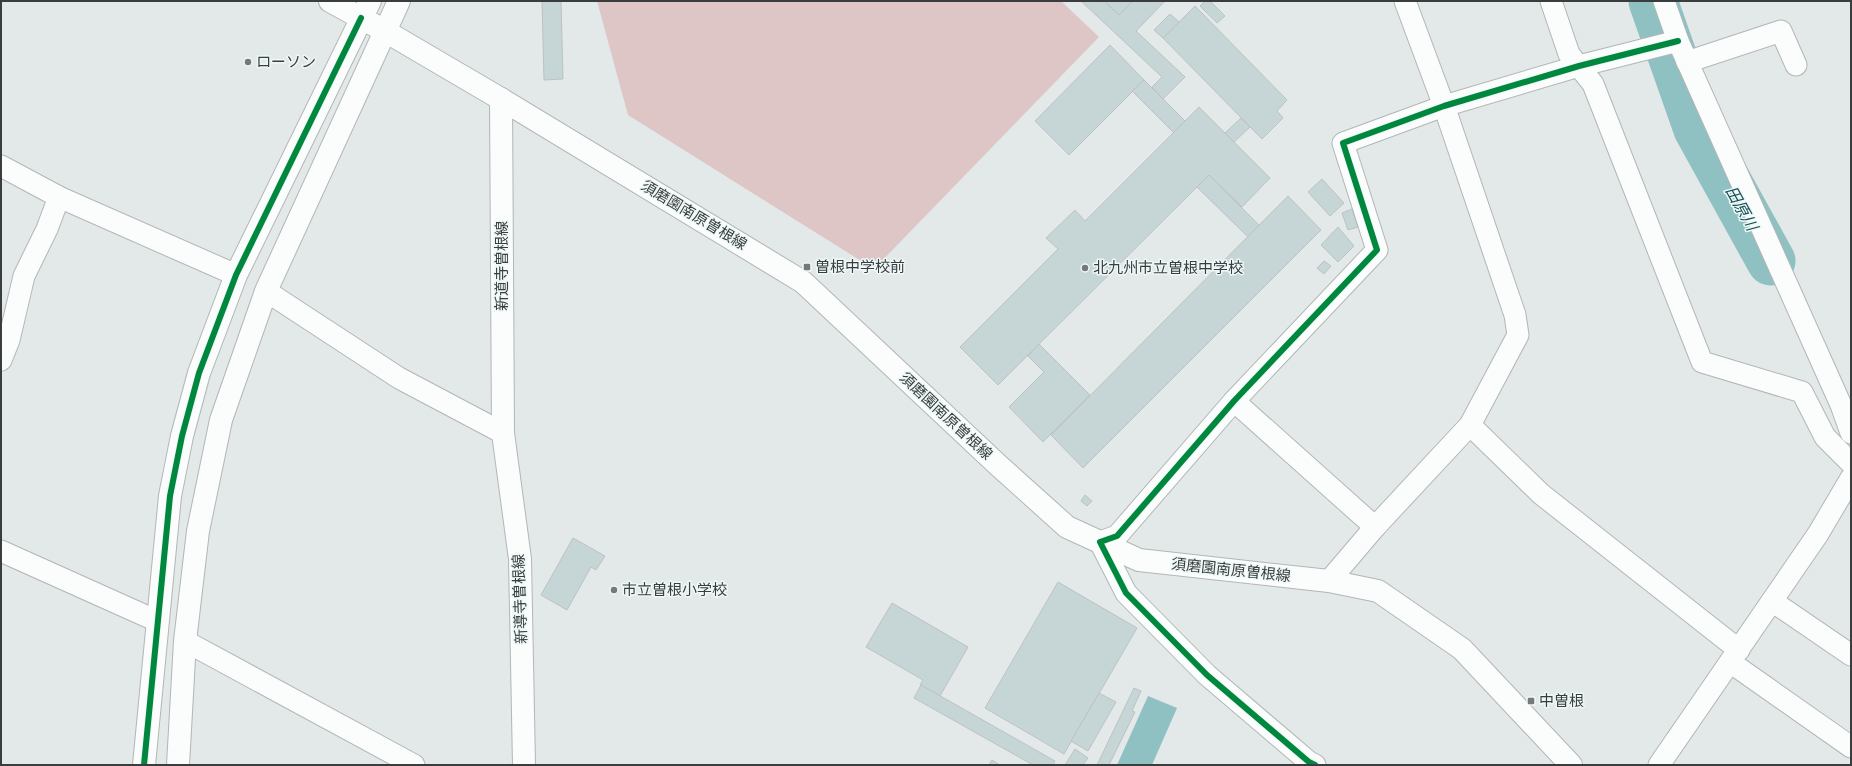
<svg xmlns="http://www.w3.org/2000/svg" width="1852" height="766" viewBox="0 0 1852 766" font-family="'Alegreya Sans','Noto Sans JP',sans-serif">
<rect width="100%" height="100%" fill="#e3e8e9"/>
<!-- green -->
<polygon fill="#dfc6c6" points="597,1 1061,1 1099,37 874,269 628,115"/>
<!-- water -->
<polygon fill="#90c1c2" points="1148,696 1177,708 1152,765 1117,765"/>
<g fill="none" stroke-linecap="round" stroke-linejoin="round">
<!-- river -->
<polyline stroke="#90c1c2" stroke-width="49" points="1653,1 1698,129 1771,261"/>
</g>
<!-- building -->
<g fill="#c6d6d7" stroke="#bdc1c1">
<polygon points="542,1 561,1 563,79 544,80"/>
<polygon points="1081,1 1104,1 1119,15 1133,1 1165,1 1136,31 1185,77 1163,99 1152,87 1162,77"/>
<polygon points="1104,1 1133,1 1119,15"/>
<polygon points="1205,1 1210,1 1225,16 1217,23 1200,6"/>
<polygon points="1195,6 1287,100 1277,111 1283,118 1262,139 1163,38"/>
<polygon points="1170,14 1179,22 1163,38 1154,30"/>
<polygon points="1110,45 1144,80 1069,155 1035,121"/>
<polygon points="1144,80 1185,121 1174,133 1132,91"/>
<polygon points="1199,107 1270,178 1242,207 1209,175 998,385 960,347 1058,249 1046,238 1075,210 1085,221"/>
<polygon points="1241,118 1250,127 1234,142 1225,133"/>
<polygon points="1209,175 1259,225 1248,237 1197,187"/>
<polygon points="1322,179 1344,203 1330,216 1308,192"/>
<polygon points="1288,196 1321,230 1083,468 1051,435"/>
<polygon points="1352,209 1358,227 1348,230 1342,213"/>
<polygon points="1338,227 1354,246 1338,262 1321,245"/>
<polygon points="1324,261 1331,266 1324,274 1317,268"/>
<polygon points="1039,344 1090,395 1043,442 1009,407 1044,372 1028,356"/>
<polygon points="1085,495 1092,501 1087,506 1081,501"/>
<polygon points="573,538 605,556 596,570 591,567 567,610 541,595"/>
<polygon points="1058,582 1137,628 1064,754 985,708"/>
<polygon points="892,603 968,647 940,696 920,685 923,680 866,647"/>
<polygon points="921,685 1055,761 1053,765 1033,765 914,698"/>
<polygon points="1134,688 1141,691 1132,711 1135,712 1109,765 1097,765"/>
<polygon points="1099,693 1116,702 1088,751 1071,741"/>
<polygon points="1075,749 1088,758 1083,765 1065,765"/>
<polygon points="992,760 1000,765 989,765"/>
</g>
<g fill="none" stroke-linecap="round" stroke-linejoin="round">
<!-- street casing -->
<g stroke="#b2b6b6" stroke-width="23">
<g id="street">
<polyline points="1551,1 1569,54 1593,84 1702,362 1802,392 1825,437 1851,463"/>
<polyline points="1664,1 1678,41 1841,405 1851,433"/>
<polyline points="1687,62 1781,31 1796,65"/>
<polyline points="1,166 59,197 236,275"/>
<polyline points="266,291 399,378 503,433"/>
<polyline points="1,360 9,340 24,276 47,229 59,197"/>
<polyline points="1234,401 1375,527"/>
<polyline points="1470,425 1541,494 1739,650"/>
<polyline points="1,551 157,621"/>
<polyline points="1329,581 1375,527 1470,425 1518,335 1515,315 1444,106 1405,1"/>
<polyline points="1772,601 1851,655"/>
<polyline points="185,641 414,765"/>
<polyline points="1730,662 1851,747"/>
<polyline points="1315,765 1309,762 1207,675 1126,593 1100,542 1117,536 1234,401 1377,250 1343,143 1444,106 1579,66 1678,41"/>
<polyline points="1659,765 1818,534 1851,478"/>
</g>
</g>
<!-- secondary casing -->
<g stroke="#b2b6b6" stroke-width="24">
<g id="secondary">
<polyline points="330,1 385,31 501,99 803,282 998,465 1067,527 1139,560 1329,581 1378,591 1462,649 1571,765"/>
<polyline points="501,99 503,433 520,559 524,765"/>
<polyline points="144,765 170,496 182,436 199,373 236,275 370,1"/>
<polyline points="178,765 185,641 198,531 221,420 266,291 399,1"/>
</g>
</g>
<!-- street -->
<use href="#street" stroke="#fbfcfc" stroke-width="21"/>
<!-- secondary -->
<use href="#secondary" stroke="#fbfcfc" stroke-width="22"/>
<!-- cycleway casing -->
<g stroke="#eef8f8" stroke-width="8">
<g id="cycleway">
<polyline points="144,765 170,496 182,436 199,373 236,275 361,18"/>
<polyline points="1315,765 1309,762 1207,675 1126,593 1100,542 1117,536 1234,401 1377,250 1343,143 1444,106 1579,66 1678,41"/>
</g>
</g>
<!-- cycleway -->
<use href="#cycleway" stroke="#00873e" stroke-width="6"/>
</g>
<!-- markers -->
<g fill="#757979" stroke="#eef8f8" stroke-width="1.5">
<circle cx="248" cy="62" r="4"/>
<rect x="803" y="263" width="8" height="8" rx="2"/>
<circle cx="1085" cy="268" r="4"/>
<circle cx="614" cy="590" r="4"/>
<rect x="1527" y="697" width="8" height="8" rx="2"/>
</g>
<g text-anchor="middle" stroke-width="3" stroke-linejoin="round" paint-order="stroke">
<!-- poi labels -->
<g font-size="15" fill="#3a3d3d" stroke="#eef8f8" text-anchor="start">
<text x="256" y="67">ローソン</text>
<text x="815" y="272">曽根中学校前</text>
<text x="1093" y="273">北九州市立曽根中学校</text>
<text x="622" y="595">市立曽根小学校</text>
<text x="1539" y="706">中曽根</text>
</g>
<!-- street labels -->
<g font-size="15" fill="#3a3d3d" stroke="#eef8f8">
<text transform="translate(694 215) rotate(31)" y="5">須磨園南原曽根線</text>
<text transform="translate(502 266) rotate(-90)" y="5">新道寺曽根線</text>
<text transform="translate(946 416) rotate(43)" y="5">須磨園南原曽根線</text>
<text transform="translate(1231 570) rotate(6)" y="5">須磨園南原曽根線</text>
<text transform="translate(520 599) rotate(-92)" y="5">新導寺曽根線</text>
</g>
<!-- water labels -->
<g font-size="16" font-style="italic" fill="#155153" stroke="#eef8f8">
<text transform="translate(1742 208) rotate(61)" y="6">田原川</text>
</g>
</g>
<!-- border -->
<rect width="1852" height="766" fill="none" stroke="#3a3d3d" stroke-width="4"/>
</svg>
